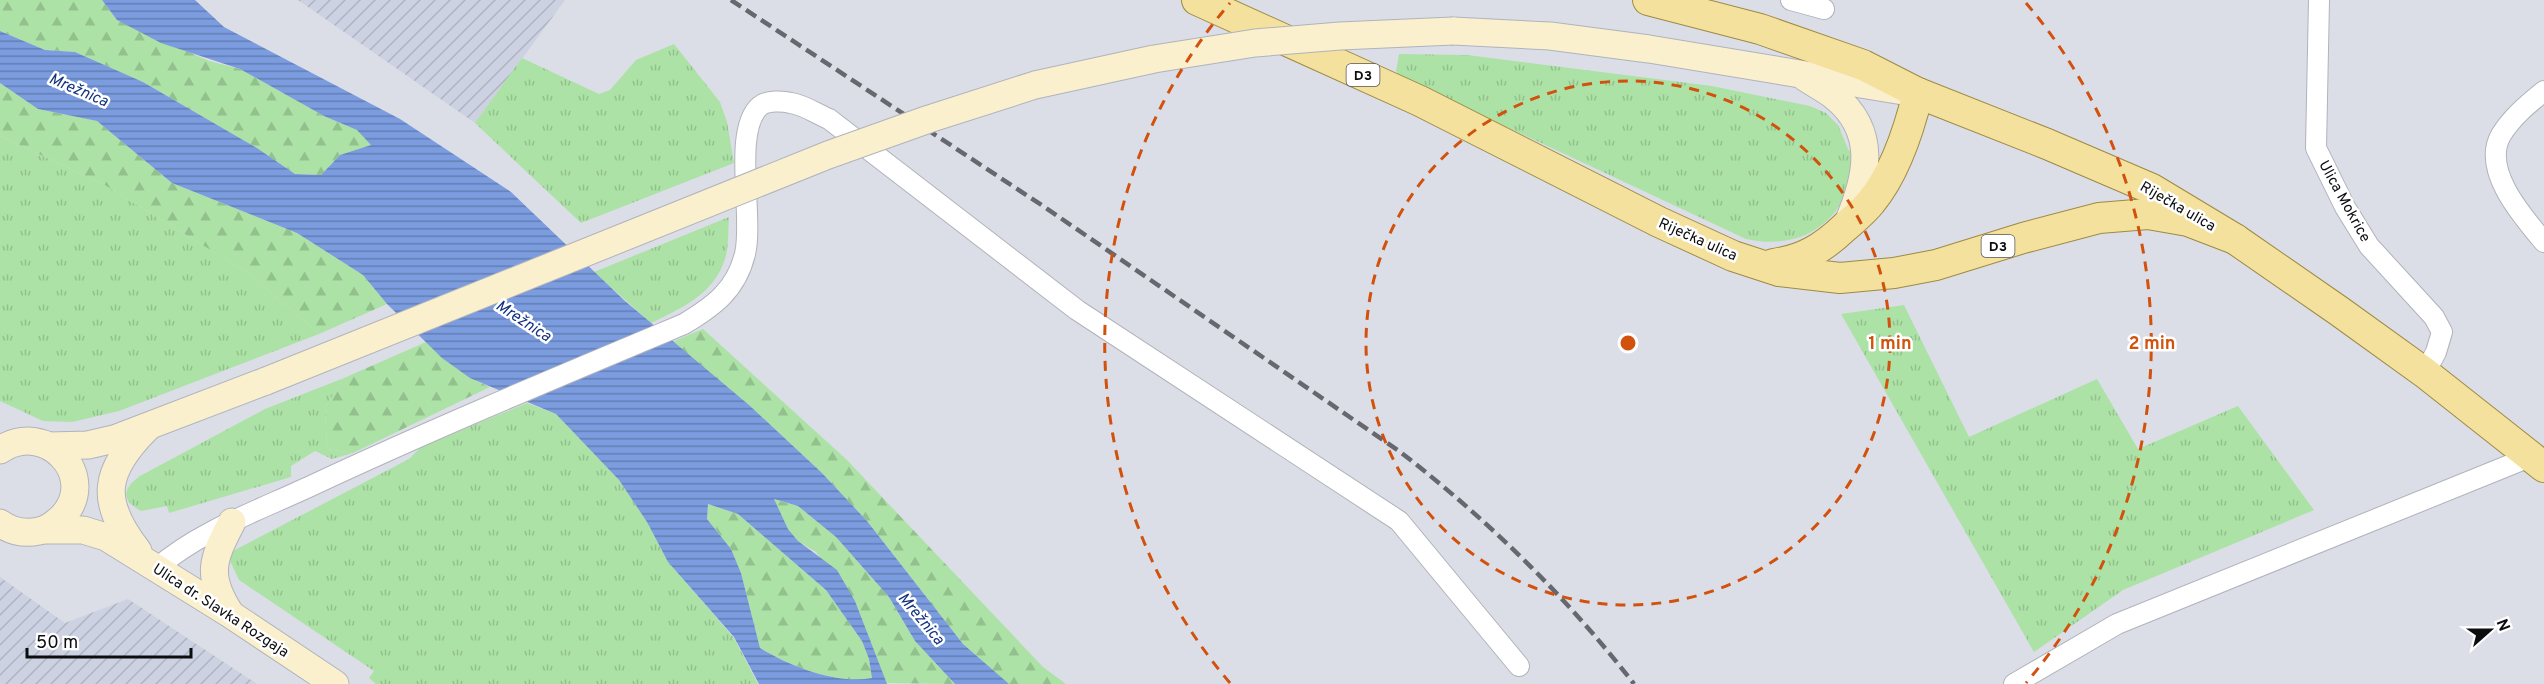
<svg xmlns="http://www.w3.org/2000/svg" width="2544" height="684" viewBox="0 0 2544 684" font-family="Overpass,sans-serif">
<defs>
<pattern id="industrial-furrows" width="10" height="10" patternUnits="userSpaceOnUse" patternTransform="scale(1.5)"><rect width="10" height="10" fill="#cdd2e2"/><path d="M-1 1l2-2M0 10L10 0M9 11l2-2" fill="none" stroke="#afb3c1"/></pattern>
<pattern id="grass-tufts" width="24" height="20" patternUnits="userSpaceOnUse" patternTransform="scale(1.5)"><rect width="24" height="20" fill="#ace2a5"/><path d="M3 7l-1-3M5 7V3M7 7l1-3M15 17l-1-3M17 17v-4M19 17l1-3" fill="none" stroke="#93c18d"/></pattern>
<pattern id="forest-firs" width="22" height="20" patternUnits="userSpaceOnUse" patternTransform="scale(1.5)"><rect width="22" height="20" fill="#ace2a5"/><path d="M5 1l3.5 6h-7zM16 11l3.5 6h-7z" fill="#93c18d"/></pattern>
<pattern id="water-rules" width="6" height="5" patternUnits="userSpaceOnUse" patternTransform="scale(1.5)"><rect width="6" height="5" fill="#7b9cdf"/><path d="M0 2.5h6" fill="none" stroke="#637eb3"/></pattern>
</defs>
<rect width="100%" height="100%" fill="#dbdee7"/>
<!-- industrial -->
<g fill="url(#industrial-furrows)">
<polygon points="298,0 565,0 475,123"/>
<polygon points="0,577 65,623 128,599 257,684 0,684"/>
</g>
<!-- grass -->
<g fill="url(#grass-tufts)">
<polygon points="674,44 720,102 727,122 734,163 581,223 475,123 522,58 599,94 610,90 636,60"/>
<path d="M 1399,54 L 1467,55 L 1712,86 L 1810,106 L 1826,113 L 1838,125 L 1848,149 L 1856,159 C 1848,219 1805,252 1746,239 L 1400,77 L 1396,71 Z"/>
<polygon points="0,136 103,184 248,273 319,334 119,411 72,422 43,421 0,401"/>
<path d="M 729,217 C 728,230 729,246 725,259 C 714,294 682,308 651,323 L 594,272 Z"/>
<polygon points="1904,305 1969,437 2097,379 2138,449 2238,406 2314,510 2123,590 2034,652 1841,314"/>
<path d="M 344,378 L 325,407 L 327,449 L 353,453 L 332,459 L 315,451 L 291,466 L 291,477 L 169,513 L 167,506 L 141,511 C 121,500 122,489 140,476 L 265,409 Z"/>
<polygon points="527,403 556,414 619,480 647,522 668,562 734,638 758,684 376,684 369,678 374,671 239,580 230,561 233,551 409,459 421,447"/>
</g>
<!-- forest -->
<g fill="url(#forest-firs)">
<polygon points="0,0 102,0 117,20 209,61 240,69 324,116 358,130 372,145 340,155 321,175 295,174 257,148 143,82 75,52 45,50 0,31"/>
<polygon points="0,83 38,109 97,121 172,183 297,233 363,275 387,304 319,334 248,273 103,184 0,136"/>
<polygon points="703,329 846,459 1043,667 1066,684 1008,684 963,644 867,521 822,473 749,405 672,342"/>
<path d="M 426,342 C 445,361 465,376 490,387 L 353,453 L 327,449 L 325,407 L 344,378 Z"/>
<polygon points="773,499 798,506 836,537 889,597 915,641 955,684 886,683 855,601 816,552 798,541 788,529"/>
<path d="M 708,504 L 738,514 L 826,590 L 862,641 L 869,659 L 873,678 C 835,684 792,667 760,648 L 741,573 L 731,549 L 707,519 Z"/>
</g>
<!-- water -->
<path fill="url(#water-rules)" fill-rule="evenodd" d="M 102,0 L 195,0 L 224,27 L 400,119 L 511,192 L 625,301 L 749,405 L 822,473 L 867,521 L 963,644 L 1009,684 L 955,684 L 915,641 L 889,597 L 836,537 L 798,506 L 774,499 L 788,529 L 798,541 L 837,570 L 855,601 L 887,684 L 759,684 L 734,637 L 668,562 L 647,522 L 619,480 L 556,414 L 470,378 L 442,358 L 387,304 L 363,275 L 297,233 L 172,183 L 97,121 L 38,109 L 0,83 L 0,31 L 45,50 L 75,52 L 143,82 L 257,148 L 295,174 L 321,175 L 340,155 L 371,145 L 357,130 L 324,116 L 240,69 L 161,43 L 117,20 ZM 708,504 L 738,514 L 826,590 L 862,641 L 869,659 L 872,678 C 835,684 792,667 760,648 L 741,573 L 731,549 L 707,519 Z"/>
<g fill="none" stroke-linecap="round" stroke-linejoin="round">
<!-- street casing -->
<g stroke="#b0b3bb" stroke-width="22">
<g id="street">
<polyline points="1791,0 1824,9"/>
<polyline points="2319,0 2316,148 2345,207 2369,246 2434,317 2442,332 2436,352 2425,373"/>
<path d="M 2544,91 C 2528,104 2512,117 2501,135 C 2481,170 2523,217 2544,242"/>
<path d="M 157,568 C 199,531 262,509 313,485 C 435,428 560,376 684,324 C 714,306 736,290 745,254 C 754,217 732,130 760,106 C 767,100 783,101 791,103 C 804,105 817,114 829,119 L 1077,310 L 1399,521 L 1519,666"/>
<polyline points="2014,684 2117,624 2532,456"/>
</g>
</g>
<!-- secondary casing -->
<g stroke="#b0b3bb" stroke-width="29">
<g id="secondary">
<polyline points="1453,31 1550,36 1649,49 1903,91"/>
<path d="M 1806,78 C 1815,84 1825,89 1834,96 C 1879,132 1867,179 1847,225"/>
<polyline points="50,446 88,445 114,439 266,381"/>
<path d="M 0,450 C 46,419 99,476 63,516 C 56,523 49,529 39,531 C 25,534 12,532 0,523"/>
<polyline points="44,530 83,530 106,537 230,614 335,684"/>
<path d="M 138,551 C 99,501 103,472 147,428"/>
<path d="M 230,613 C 206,576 212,560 232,522"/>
</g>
</g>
<!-- primary casing -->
<g stroke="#9e8a42" stroke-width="32">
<g id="primary">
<polyline points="1197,0 1420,101 1659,222 1733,256 1779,271 1840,278 1894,273 1936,265 2023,238 2099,218 2148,214 2188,221 2235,239"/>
<polyline points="1648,0 1760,29 1863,65 1918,93 2047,144 2152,189 2235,239 2339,311 2425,373 2544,467"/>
<path d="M 1773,264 C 1803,260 1823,248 1845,227 C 1854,219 1864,211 1871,202 C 1895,173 1909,130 1918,93"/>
</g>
</g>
<!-- street -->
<use href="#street" stroke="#fff" stroke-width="20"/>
<!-- secondary -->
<use href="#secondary" stroke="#faf0ce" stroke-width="27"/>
<!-- primary -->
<use href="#primary" stroke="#f4e19e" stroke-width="30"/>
<!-- rail -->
<path stroke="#66686e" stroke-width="4.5" stroke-dasharray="12 6" stroke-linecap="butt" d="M 731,0 L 1046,208 L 1399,451 C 1487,519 1566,596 1634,684"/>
<!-- secondary-bridge casing -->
<g stroke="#b0b3bb" stroke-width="29" stroke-linecap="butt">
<polyline id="secondary-bridge" points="266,381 828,155 929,119 1035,85 1154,59 1255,43 1340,36 1453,31"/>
</g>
<!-- secondary-bridge -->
<use href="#secondary-bridge" stroke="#faf0ce" stroke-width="27"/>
</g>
<!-- distance rings -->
<g fill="none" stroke="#d2510c" stroke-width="3" stroke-dasharray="10 8">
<circle cx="1628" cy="343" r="262"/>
<path d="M1230 683A524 524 0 0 1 1230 3M2026 3A524 524 0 0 1 2026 683"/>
</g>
<g text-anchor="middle" stroke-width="5" stroke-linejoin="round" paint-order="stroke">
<!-- shield labels -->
<g fill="#fff" stroke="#555658" stroke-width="1.5">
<rect x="1346.5" y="64" width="33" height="22" rx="4.5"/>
<rect x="1981.5" y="235" width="33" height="22" rx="4.5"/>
</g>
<g font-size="14" font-weight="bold" fill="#0c0d10">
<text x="1363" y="80">D3</text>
<text x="1998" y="251">D3</text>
</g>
<!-- street labels -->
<g font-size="15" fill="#0c0d10" stroke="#fff">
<text transform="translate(2345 201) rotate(61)" y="5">Ulica Mokrice</text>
<text transform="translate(2178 206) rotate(30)" y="5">Riječka ulica</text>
<text transform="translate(1698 239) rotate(24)" y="5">Riječka ulica</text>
<text transform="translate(221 610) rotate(33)" y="5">Ulica dr. Slavka Rozgaja</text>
</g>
<!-- water labels -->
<g font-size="16" font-style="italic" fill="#133381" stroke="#fff">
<text transform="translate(79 89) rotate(23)" y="6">Mrežnica</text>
<text transform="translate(524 320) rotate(33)" y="6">Mrežnica</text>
<text transform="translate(922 618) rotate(50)" y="6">Mrežnica</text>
</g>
</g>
<circle cx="1628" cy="343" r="9" fill="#d2510c" stroke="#fff" stroke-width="3"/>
<g font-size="18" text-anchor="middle" font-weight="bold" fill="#d2510c" stroke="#fff" stroke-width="5" stroke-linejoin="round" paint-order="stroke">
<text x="1890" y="349">1 min</text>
<text x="2152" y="349">2 min</text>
</g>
<!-- north arrow -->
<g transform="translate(2490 630) rotate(69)" stroke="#ffffff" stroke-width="4.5" paint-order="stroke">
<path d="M0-4.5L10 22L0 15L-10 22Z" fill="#0c0d10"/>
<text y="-9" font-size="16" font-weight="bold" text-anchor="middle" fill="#0c0d10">N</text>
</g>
<!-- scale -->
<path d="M27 648v9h164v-9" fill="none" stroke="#0c0d10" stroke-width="3"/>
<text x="36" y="648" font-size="18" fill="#0c0d10" stroke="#ffffff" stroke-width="4.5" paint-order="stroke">50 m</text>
</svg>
